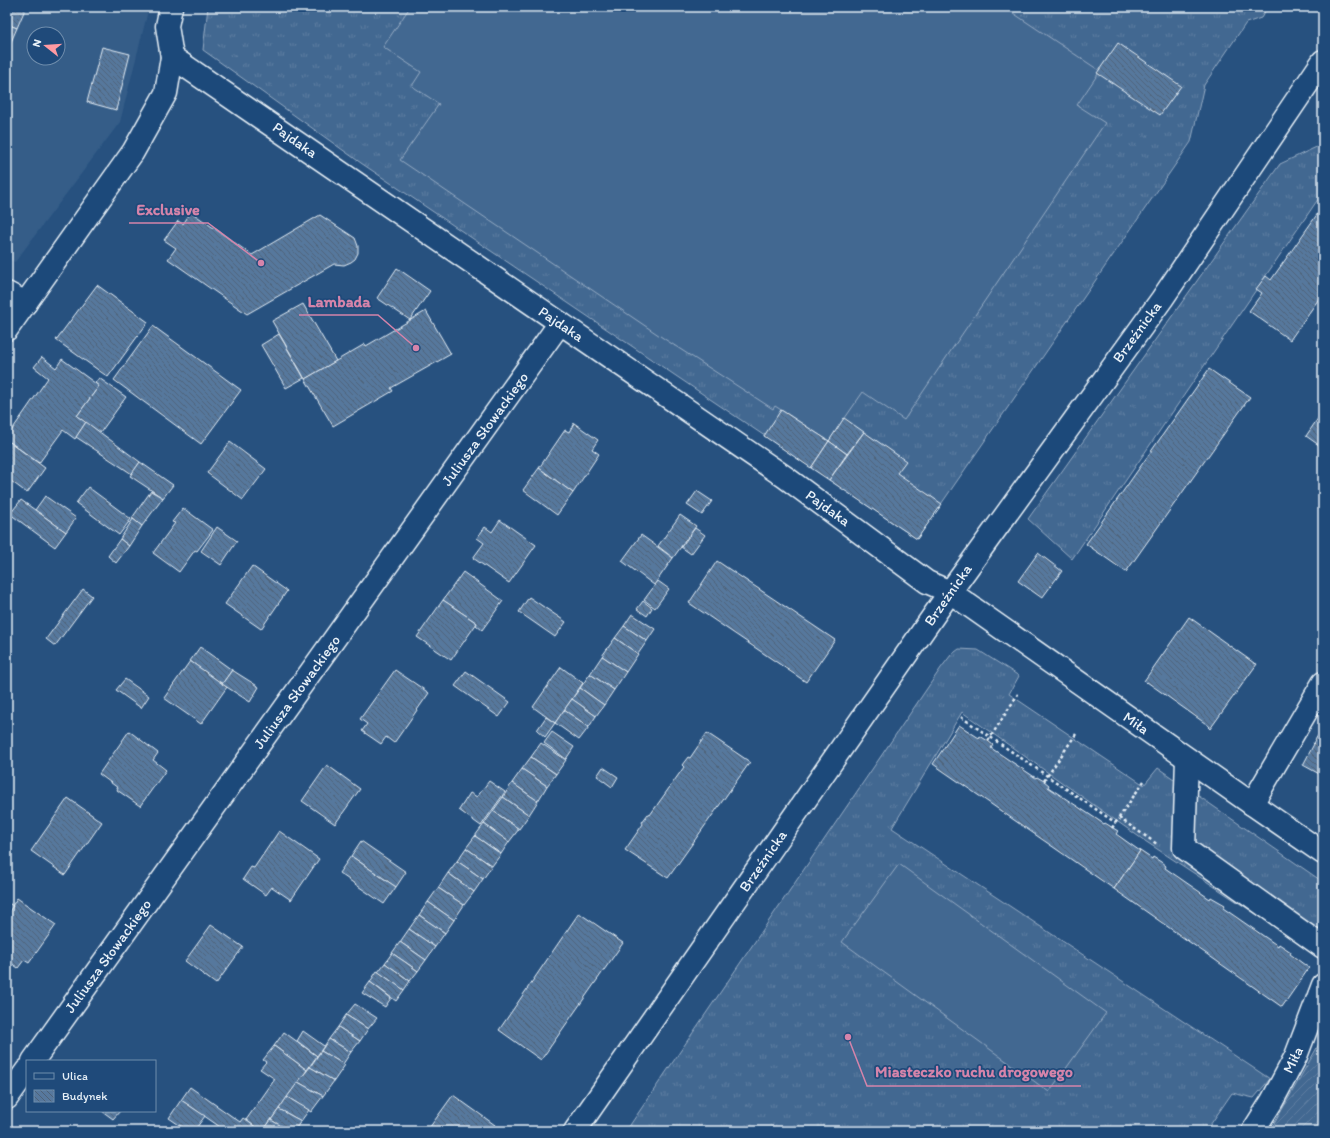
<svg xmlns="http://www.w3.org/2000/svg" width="1330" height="1138" viewBox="0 0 1330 1138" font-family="Itim,sans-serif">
<defs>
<pattern id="grass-tufts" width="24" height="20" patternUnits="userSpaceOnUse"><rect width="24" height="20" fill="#436891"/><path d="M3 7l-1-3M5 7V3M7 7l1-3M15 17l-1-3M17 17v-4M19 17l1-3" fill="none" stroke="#5e7ea1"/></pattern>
<pattern id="garden-furrows" width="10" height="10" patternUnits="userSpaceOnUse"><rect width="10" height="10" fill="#436891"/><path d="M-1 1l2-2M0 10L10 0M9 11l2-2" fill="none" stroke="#5e7ea1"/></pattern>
<pattern id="building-back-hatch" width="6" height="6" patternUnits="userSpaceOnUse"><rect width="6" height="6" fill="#57789d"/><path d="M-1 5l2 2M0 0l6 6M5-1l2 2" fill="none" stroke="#4f6278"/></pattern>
</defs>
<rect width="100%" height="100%" fill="#27517f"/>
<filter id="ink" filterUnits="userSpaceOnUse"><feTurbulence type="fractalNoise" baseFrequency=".025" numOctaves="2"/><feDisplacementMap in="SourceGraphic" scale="8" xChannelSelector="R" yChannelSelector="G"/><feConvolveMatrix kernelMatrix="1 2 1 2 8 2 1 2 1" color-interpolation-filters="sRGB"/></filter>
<g filter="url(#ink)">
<!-- built -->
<path fill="#355d88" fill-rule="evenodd" d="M 7,7 L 149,7 L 120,122 L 15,262 L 7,259 ZM 34,34 L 58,34 L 58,58 L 34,58 Z"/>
<!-- grass -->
<g fill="url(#grass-tufts)" stroke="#96acc4">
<polygon points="208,7 1268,7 1261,18 1246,23 1204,85 1191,142 917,539 361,163 203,50"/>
<polygon points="1323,144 1323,192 1072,559 1028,519 1280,164"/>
<polygon points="959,649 978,650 1019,676 1009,694 1144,785 1158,768 1323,882 1323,921 1315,953 1145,841 962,712 892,828 1270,1079 1254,1098 1232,1093 1206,1131 626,1131 941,668 951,655"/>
</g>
<!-- garden -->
<polygon fill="url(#garden-furrows)" stroke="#96acc4" points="1323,1037 1323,1131 1270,1131"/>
<!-- pitch -->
<g fill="#436891" stroke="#96acc4">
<polygon points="410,7 1004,7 1100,71 1077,105 1105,123 904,420 863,392 829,441 775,406 773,409 666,340 400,160 439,104 412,86 421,72 383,47"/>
<polygon points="899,864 1106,1013 1049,1092 842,942"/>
</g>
<!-- building -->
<g fill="url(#building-back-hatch)" stroke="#e8f1f8">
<polygon points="7,7 26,7 17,28 7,24"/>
<polygon points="7,24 17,28 7,51"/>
<polygon points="1118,43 1181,86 1160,115 1097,73"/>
<polygon points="102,47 130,54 116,110 87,102"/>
<polygon points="1323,206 1323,293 1290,340 1249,311 1262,293 1256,289 1266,276 1271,280"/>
<polygon points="191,212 252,255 320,215 355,238 358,246 358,253 355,259 351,262 344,265 334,264 247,314 168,259 176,248 164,240 178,221 183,224"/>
<polygon points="397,268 430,291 410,320 377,298"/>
<polygon points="97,285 148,322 108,377 56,340"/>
<polygon points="303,304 336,361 305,379 272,321"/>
<polygon points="426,311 451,354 391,388 393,391 333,426 305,379 365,344 366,346"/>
<polygon points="153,326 241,390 201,444 114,380"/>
<polygon points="279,334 304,378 286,388 261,345"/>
<polygon points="42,357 56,368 62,359 99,386 77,416 86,422 75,439 63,430 39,463 7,440 7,437 48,378 34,367"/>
<polygon points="1209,369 1250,397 1126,572 1086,544"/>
<polygon points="99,378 126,397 100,433 77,416 99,386 95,383"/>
<polygon points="781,410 829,441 811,468 764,436"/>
<polygon points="1323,411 1323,448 1306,436"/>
<polygon points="844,418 864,432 847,454 829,441"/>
<polygon points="86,422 140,462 132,474 76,437"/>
<polygon points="574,423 598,440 592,449 599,454 573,493 539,468 565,430 569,432"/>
<polygon points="864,432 906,461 897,473 942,504 917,539 829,480"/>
<polygon points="7,440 45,468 27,493 7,478"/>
<polygon points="829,441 847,454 829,480 811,468"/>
<polygon points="230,442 266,469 243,500 207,473"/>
<polygon points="140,462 173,485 163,498 130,476"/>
<polygon points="539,468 573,493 557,515 523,490"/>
<polygon points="88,487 131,519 119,535 76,503"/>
<polygon points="151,491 163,498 142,526 132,518"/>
<polygon points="697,491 712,501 702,515 687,505"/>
<polygon points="45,496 76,518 66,532 35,510"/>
<polygon points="21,500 66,532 55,547 10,514"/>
<polygon points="183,508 213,530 197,551 195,550 179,572 153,553 175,523 172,522"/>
<polygon points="680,515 696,526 673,558 658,546"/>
<polygon points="133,519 142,526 129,546 120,539"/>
<polygon points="500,520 536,545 509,583 473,558 484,543 477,538 485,527 492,532"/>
<polygon points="217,527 237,541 221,565 201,551"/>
<polygon points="695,528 705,535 691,554 681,547"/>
<polygon points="641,535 673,558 654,585 622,561"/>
<polygon points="120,539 129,546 116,563 108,556"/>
<polygon points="1038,553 1062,571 1042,598 1018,581"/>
<polygon points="717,561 835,640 806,682 689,603"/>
<polygon points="252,566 287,591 261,629 225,604"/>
<polygon points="463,572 503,601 482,630 476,625 477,623 443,600"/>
<polygon points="658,581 669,589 655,608 644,600"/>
<polygon points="83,589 92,596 55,646 46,639"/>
<polygon points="529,597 566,622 555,637 519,612"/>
<polygon points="443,600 477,623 451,660 417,637"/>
<polygon points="643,601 652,608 647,616 637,609"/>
<polygon points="632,614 655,629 647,641 624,626"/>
<polygon points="1189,617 1254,663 1257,664 1210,729 1208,727 1209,726 1147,682 1146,683 1144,681"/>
<polygon points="624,626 647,641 638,654 615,638"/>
<polygon points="615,638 638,654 626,672 602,656"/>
<polygon points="200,647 232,670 222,684 190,661"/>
<polygon points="602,656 626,672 614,690 590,674"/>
<polygon points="190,661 227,687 201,724 164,698"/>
<polygon points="561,667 583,683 555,723 533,707"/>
<polygon points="232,670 259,687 250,702 222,684"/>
<polygon points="395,670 429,693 394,743 386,737 381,744 362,731 367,724 360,719"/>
<polygon points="466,671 510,702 499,717 455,686"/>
<polygon points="590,674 614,690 604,705 580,688"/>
<polygon points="125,679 149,696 141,708 116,690"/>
<polygon points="580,688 604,705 596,716 572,699"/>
<polygon points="572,699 596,716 589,727 564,710"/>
<polygon points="564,710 589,727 579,740 555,723"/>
<polygon points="546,717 555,723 545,737 537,730"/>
<polygon points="959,725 979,738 980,736 988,741 993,745 991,748 1036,778 1037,777 1044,781 1049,785 1048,787 1104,824 1105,823 1118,831 1116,834 1140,851 1114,889 933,764"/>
<polygon points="1323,728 1323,776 1303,765 1314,744 1313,743"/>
<polygon points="129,731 158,753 153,760 166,770 140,806 117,790 118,788 99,774"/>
<polygon points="552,732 574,747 566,759 544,743"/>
<polygon points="707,733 750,762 668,878 625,850 643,824 642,822 648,814 650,815 684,767 682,765 688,757 690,758"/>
<polygon points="541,743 566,760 556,774 531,757"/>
<polygon points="531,757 556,774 547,786 522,769"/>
<polygon points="327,765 360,789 335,824 302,801"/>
<polygon points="603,767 618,777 612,787 597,776"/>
<polygon points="522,769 547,786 538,801 512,783"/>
<polygon points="489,781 505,792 481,826 459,810 470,793 477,797"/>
<polygon points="512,783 538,801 529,815 503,797"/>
<polygon points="503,797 529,815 519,829 493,811"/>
<polygon points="68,798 102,822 65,875 31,851"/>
<polygon points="493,811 519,829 509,842 484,824"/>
<polygon points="484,824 509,842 501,854 475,836"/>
<polygon points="279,831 319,859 291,900 272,887 266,895 243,879 251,867 254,868"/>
<polygon points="475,836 501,854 492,866 466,848"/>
<polygon points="361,841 406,872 396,887 351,856"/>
<polygon points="466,848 492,866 483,879 457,861"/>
<polygon points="1140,851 1152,859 1153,857 1161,862 1166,866 1165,868 1210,899 1211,897 1225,905 1223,908 1278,946 1279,944 1291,952 1290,954 1309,968 1282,1007 1114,889"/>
<polygon points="351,856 396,887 384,904 339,873"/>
<polygon points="457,861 483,879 474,892 448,873"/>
<polygon points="448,873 474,892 464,905 438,888"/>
<polygon points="438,888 464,905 454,920 428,902"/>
<polygon points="17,898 56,925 29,963 24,960 18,968 7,960 7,914"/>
<polygon points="7,902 13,906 7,914"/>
<polygon points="428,902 454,920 445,933 419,915"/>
<polygon points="579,913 623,943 541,1060 499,1030"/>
<polygon points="419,915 445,933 435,947 409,929"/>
<polygon points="211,925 243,947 216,984 185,961"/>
<polygon points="409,929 435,947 426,960 400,942"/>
<polygon points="400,942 426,960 418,971 392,953"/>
<polygon points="392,953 418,971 410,981 385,963"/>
<polygon points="385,963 410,981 404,990 378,972"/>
<polygon points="377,971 404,990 396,1001 370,982"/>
<polygon points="370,982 391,998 385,1007 362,993"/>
<polygon points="355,1004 377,1018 368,1029 346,1015"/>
<polygon points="346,1015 368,1029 360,1041 338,1027"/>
<polygon points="338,1027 360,1041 351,1052 329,1039"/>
<polygon points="303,1031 324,1046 317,1056 297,1041"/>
<polygon points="284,1032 317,1056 307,1070 274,1046"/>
<polygon points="329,1039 351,1052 343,1064 321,1051"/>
<polygon points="274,1046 307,1070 263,1131 261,1131 246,1120 275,1079 260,1069 266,1062 263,1060"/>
<polygon points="321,1051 345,1065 334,1081 310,1067"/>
<polygon points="310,1067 334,1081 323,1096 298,1082"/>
<polygon points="298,1082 323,1096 311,1112 287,1097"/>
<polygon points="190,1087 240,1122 243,1118 261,1131 226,1131 181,1100"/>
<polygon points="453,1095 495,1125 491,1131 427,1131"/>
<polygon points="287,1097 309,1110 301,1121 279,1109"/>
<polygon points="181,1100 205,1116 194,1131 188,1131 169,1118"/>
<polygon points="279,1109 301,1121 294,1131 290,1131 271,1120"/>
<polygon points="102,1111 120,1111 113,1119"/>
<polygon points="271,1120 290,1131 263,1131"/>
</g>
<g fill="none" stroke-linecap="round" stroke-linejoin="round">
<!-- minor casing -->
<g stroke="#e8f1f8" stroke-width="25">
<g id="minor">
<polyline points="172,57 785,477 927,582 950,592 1252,804 1323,853"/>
<polyline points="7,293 26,303"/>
<polyline points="7,329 133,152 166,93 172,57 167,26 171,7"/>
<polyline points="1187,759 1184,848 1323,947"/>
<polyline points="1252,804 1323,683"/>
<polyline points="33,1061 560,323"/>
<polyline points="7,1098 27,1070"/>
<polyline points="1253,1131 1272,1101 1296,1056 1323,985"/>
</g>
</g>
<!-- primary casing -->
<g stroke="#e8f1f8" stroke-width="25">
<polyline id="primary" points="575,1131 950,592 1162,299 1323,61"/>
</g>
<!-- path -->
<g stroke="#e8f1f8" stroke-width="2.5" stroke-dasharray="3 3" stroke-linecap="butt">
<polyline points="961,717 1116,823"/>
<polyline points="988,741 1018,694"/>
<polyline points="1044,781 1076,734"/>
<polyline points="1119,818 1157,844"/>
<polyline points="1112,828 1144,781"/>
</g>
<!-- minor -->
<use href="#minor" stroke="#1f4a7a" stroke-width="22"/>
<!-- primary -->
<use href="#primary" stroke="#1f4a7a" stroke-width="22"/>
</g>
</g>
<g text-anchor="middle" stroke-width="3.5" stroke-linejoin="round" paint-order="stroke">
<!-- street labels -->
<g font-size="15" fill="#e8f1f8" stroke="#1f4a7a">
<text transform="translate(295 140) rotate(35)" y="5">Pajdaka</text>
<text transform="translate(561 324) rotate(34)" y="5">Pajdaka</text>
<text transform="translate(1137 332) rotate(-54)" y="5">Brzeźnicka</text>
<text transform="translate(485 429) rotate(-54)" y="5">Juliusza Słowackiego</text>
<text transform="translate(828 508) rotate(36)" y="5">Pajdaka</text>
<text transform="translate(948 595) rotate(-55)" y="5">Brzeźnicka</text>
<text transform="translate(297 692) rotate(-54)" y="5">Juliusza Słowackiego</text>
<text transform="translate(1136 723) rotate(35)" y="5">Miła</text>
<text transform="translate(763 861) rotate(-55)" y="5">Brzeźnicka</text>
<text transform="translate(108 956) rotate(-54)" y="5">Juliusza Słowackiego</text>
<text transform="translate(1293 1060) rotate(-64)" y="5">Miła</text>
</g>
</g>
<!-- callouts -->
<path fill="none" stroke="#d584aa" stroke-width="1.5" d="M261 263L208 223H129M416 348L378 315H299M848 1037L867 1086H1081"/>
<g fill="#d584aa" stroke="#1f4a7a" stroke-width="1.5">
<circle cx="261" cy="263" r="4"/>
<circle cx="416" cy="348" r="4"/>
<circle cx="848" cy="1037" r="4"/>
</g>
<g font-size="16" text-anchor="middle" font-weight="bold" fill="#d584aa" stroke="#1f4a7a" stroke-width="3.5" stroke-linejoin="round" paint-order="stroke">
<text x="168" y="215">Exclusive</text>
<text x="339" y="307">Lambada</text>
<text x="974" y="1077">Miasteczko ruchu drogowego</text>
</g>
<!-- margin -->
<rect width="1330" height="1138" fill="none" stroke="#1f4a7a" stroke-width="24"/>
<rect x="12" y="12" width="1306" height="1114" fill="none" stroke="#e8f1f8" stroke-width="1.5" filter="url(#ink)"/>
<!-- legend -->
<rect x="26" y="1060" width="130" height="52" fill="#1f4a7a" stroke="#6f8dac"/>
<rect x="34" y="1073" width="20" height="6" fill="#1f4a7a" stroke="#6f8dac"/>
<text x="62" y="1080" font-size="12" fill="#e8f1f8">Ulica</text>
<rect x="34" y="1090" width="20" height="12" fill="url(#building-back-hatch)" stroke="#6f8dac"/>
<text x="62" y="1100" font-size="12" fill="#e8f1f8">Budynek</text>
<!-- north arrow -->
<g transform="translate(46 46) rotate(287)"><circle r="19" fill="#1f4a7a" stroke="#6f8dac"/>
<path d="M0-3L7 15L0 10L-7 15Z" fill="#ff9aa2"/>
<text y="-6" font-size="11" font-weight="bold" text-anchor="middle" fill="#e8f1f8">N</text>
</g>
</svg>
